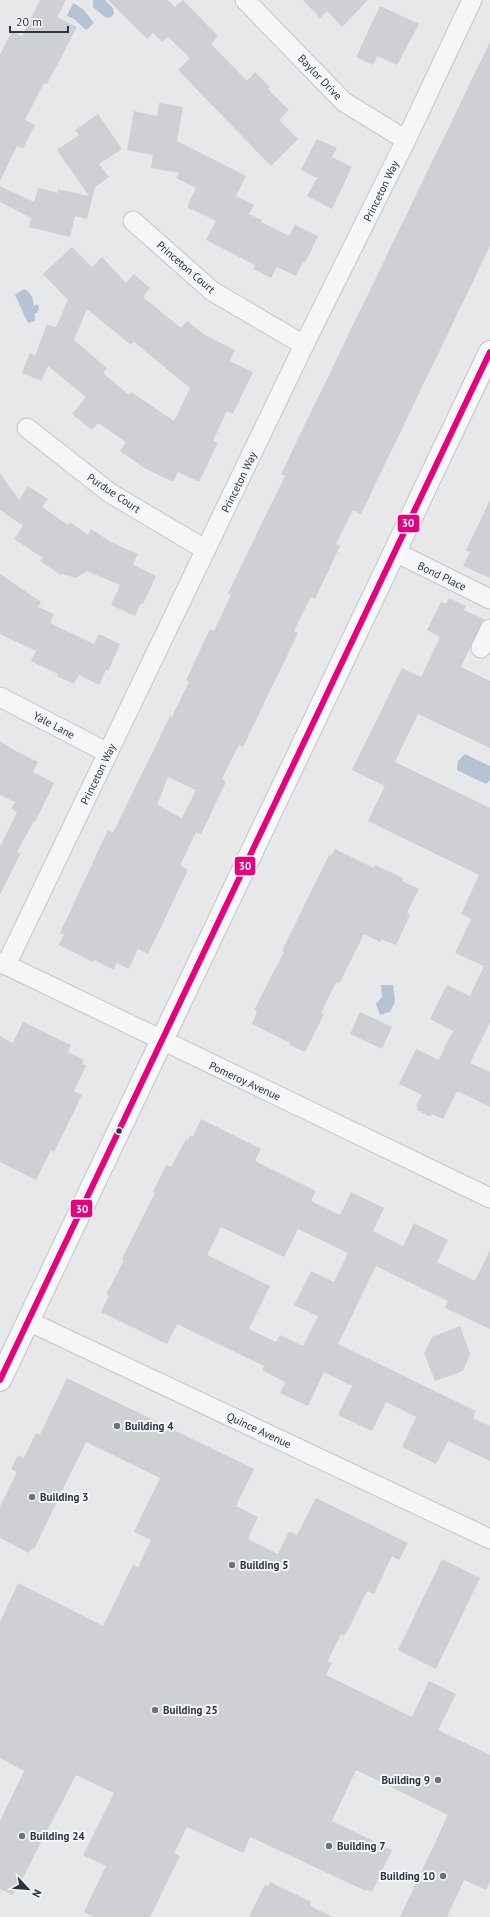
<svg xmlns="http://www.w3.org/2000/svg" width="490" height="1917" viewBox="0 0 490 1917" font-family="'PT Sans',sans-serif">
<rect width="100%" height="100%" fill="#e6e8ea"/>
<!-- water -->
<g fill="#b4c4d5">
<polygon points="93,0 105,0 113,8 114,14 110,18 105,17 93,7"/>
<polygon points="73,3 83,9 94,23 86,30 74,19 67,16"/>
<path d="M 24,289 C 32,293 33,298 34,306 L 37,304 L 39,307 L 38,312 L 35,313 L 35,321 L 28,323 L 15,295 Z"/>
<polygon points="465,754 490,766 490,780 486,784 457,770 458,761"/>
<polygon points="381,985 393,985 395,1002 390,1012 380,1015 376,1004 382,997"/>
</g>
<!-- building -->
<g fill="#ced0d3" fill-rule="evenodd">
<polygon points="40,0 66,0 57,17 77,27 47,84 44,83 25,120 35,125 23,149 17,146 0,181 0,55 12,31 22,36"/>
<polygon points="108,0 168,0 175,7 183,0 218,36 211,44 247,81 255,72 270,87 268,89 289,110 279,120 298,139 271,166 178,70 190,58 168,37 162,42 153,33 147,39"/>
<polygon points="303,0 368,0 342,27 327,11 320,18"/>
<polygon points="380,6 419,24 397,65 377,56 373,65 356,57"/>
<path d="M 490,42 L 490,246 L 361,514 L 353,510 L 336,544 L 340,546 L 315,599 L 311,597 L 294,631 L 298,633 L 243,747 L 239,745 L 222,779 L 226,782 L 201,834 L 196,832 L 180,865 L 188,870 L 148,954 L 138,949 L 129,969 L 117,963 L 114,970 L 94,960 L 93,962 L 59,945 L 64,935 L 60,933 L 108,830 L 113,833 L 170,716 L 172,717 L 189,682 L 186,680 L 210,629 L 214,631 L 231,595 L 228,593 L 285,476 L 281,474 ZM 168,777 L 196,790 L 182,818 L 157,805 Z"/>
<polygon points="159,103 183,107 177,141 246,176 236,196 254,205 249,214 262,220 261,222 289,236 295,225 318,236 305,263 303,262 296,276 277,267 271,278 253,269 255,265 206,240 216,221 187,207 196,188 176,178 179,173 151,168 153,155 127,150 134,111 157,116"/>
<polygon points="98,114 122,149 99,164 109,177 95,187 87,219 75,216 70,237 29,227 31,218 0,202 0,186 34,202 38,188 58,193 58,189 89,196 57,150 79,135 75,130"/>
<polygon points="317,139 337,148 332,157 352,167 332,209 307,196 317,178 301,170"/>
<path d="M 72,247 L 92,267 L 102,257 L 126,283 L 134,274 L 150,288 L 143,297 L 181,328 L 187,321 L 205,335 L 235,350 L 230,361 L 253,372 L 233,414 L 227,411 L 213,441 L 218,443 L 199,482 L 178,472 L 173,482 L 146,469 L 120,451 L 126,442 L 98,423 L 92,430 L 72,414 L 86,397 L 48,366 L 42,381 L 22,373 L 30,353 L 35,356 L 47,324 L 56,327 L 68,300 L 43,274 ZM 87,309 L 131,345 L 134,342 L 190,388 L 174,421 L 131,392 L 129,395 L 103,373 L 107,368 L 74,340 Z"/>
<polygon points="0,473 19,500 28,486 48,499 42,507 68,525 70,522 88,535 91,529 111,542 138,554 133,565 156,576 143,604 141,603 135,616 111,605 120,585 87,571 76,578 62,574 61,575 40,561 43,558 14,539 23,526 0,510"/>
<polygon points="490,500 490,578 463,566 470,552 466,550"/>
<polygon points="0,574 41,602 38,607 54,614 50,623 94,644 99,634 120,644 108,671 106,670 99,685 79,675 74,684 57,676 58,674 31,661 36,651 0,634"/>
<polygon points="449,598 466,606 464,610 484,619 461,667 490,681 490,748 418,714 395,762 490,808 490,1023 470,1063 490,1072 490,1107 457,1091 443,1119 432,1114 431,1117 417,1110 418,1107 416,1106 422,1095 399,1084 416,1049 439,1060 446,1044 453,1031 430,1019 447,985 470,996 484,966 455,953 471,919 461,914 479,875 368,821 385,786 352,770 402,668 421,677 440,637 427,630 441,602 446,604"/>
<polygon points="0,741 14,750 38,762 33,772 54,783 35,822 34,821 17,852 20,854 0,895 0,844 1,845 17,812 11,809 15,802 0,795"/>
<polygon points="335,849 374,868 375,865 403,878 402,881 419,889 407,913 410,915 396,945 381,939 380,942 364,934 339,984 336,982 321,1013 324,1014 305,1052 289,1045 290,1043 252,1024 257,1012 254,1010 284,952 282,951 329,855 331,856"/>
<polygon points="360,1012 392,1027 382,1049 350,1034"/>
<polygon points="23,1022 71,1045 68,1052 84,1060 82,1064 86,1066 74,1091 82,1095 54,1152 51,1150 36,1180 0,1162 0,1036 13,1043"/>
<path d="M 201,1119 L 261,1149 L 255,1161 L 316,1191 L 311,1201 L 340,1215 L 351,1192 L 384,1208 L 373,1231 L 403,1246 L 414,1223 L 448,1240 L 437,1262 L 475,1281 L 490,1250 L 490,1329 L 445,1308 L 448,1301 L 376,1266 L 338,1344 L 476,1411 L 473,1418 L 490,1426 L 490,1461 L 448,1441 L 436,1464 L 402,1447 L 416,1417 L 386,1402 L 372,1431 L 338,1415 L 352,1386 L 324,1372 L 308,1406 L 280,1393 L 285,1382 L 262,1370 L 264,1366 L 177,1324 L 167,1344 L 101,1312 L 109,1296 L 106,1295 L 124,1260 L 122,1259 L 155,1193 L 153,1192 L 166,1165 L 171,1167 L 186,1139 L 188,1140 L 190,1135 L 193,1137 ZM 221,1227 L 284,1257 L 298,1229 L 348,1253 L 334,1282 L 311,1271 L 294,1305 L 318,1316 L 303,1346 L 280,1335 L 276,1342 L 249,1329 L 270,1286 L 207,1255 Z"/>
<polygon points="460,1326 470,1354 463,1371 435,1381 424,1353 432,1337"/>
<polygon points="67,1378 254,1469 236,1506 258,1517 248,1539 278,1554 289,1531 297,1535 316,1498 408,1543 399,1560 392,1556 374,1594 367,1591 349,1628 344,1636 341,1634 328,1661 332,1663 326,1675 412,1717 429,1681 456,1694 438,1730 490,1755 490,1882 486,1890 464,1880 447,1917 400,1917 448,1815 356,1770 332,1821 392,1850 372,1892 367,1890 366,1891 250,1837 243,1853 187,1827 174,1853 180,1856 150,1917 94,1917 84,1912 106,1866 83,1855 114,1793 76,1775 17,1889 16,1889 13,1895 0,1889 0,1821 24,1771 0,1758 0,1622 18,1583 103,1626 133,1565 138,1567 151,1540 134,1532 160,1478 86,1442 34,1549 32,1548 29,1553 0,1538 0,1507 17,1472 11,1469 18,1455 24,1458 36,1433 40,1435"/>
<polygon points="442,1559 480,1578 436,1669 398,1650"/>
<polygon points="270,1882 311,1902 310,1906 333,1917 249,1917 265,1885 268,1886"/>
</g>
<g fill="none" stroke-linecap="round" stroke-linejoin="round">
<!-- minor casing -->
<g stroke="#c4c6c8" stroke-width="21">
<g id="minor">
<polyline points="245,0 344,102 406,140"/>
<polyline points="133,221 212,291 304,345"/>
<polyline points="27,428 110,493 206,550"/>
<polyline points="395,552 490,599"/>
<polyline points="481,648 490,629"/>
<polyline points="0,697 108,753"/>
<polyline points="0,962 490,1198"/>
<polyline points="6,965 304,345 406,140 472,0"/>
<polyline points="28,1321 490,1539"/>
</g>
</g>
<!-- major casing -->
<g stroke="#c2c5c8" stroke-width="24">
<polyline id="major" points="0,1380 490,352"/>
</g>
<!-- minor -->
<use href="#minor" stroke="#f5f6f7" stroke-width="19"/>
<!-- major -->
<use href="#major" stroke="#f8f8f8" stroke-width="22"/>
<!-- bus-1 casing -->
<g stroke="#f4f6f9" stroke-width="9">
<polyline id="bus-1" points="0,1380 490,352"/>
</g>
<!-- bus-1 -->
<use href="#bus-1" stroke="#e5007d" stroke-width="6"/>
</g>
<!-- markers -->
<circle fill="#2b3445" stroke="#f4f6f9" stroke-width="1.5" cx="119" cy="1131" r="3.5"/>
<g fill="#6c737f" stroke="#f4f6f9" stroke-width="1.5">
<circle cx="117" cy="1426" r="4"/>
<circle cx="32" cy="1497" r="4"/>
<circle cx="232" cy="1565" r="4"/>
<circle cx="155" cy="1710" r="4"/>
<circle cx="438" cy="1780" r="4"/>
<circle cx="22" cy="1836" r="4"/>
<circle cx="329" cy="1846" r="4"/>
<circle cx="443" cy="1876" r="4"/>
</g>
<g text-anchor="middle" stroke-width="4" stroke-linejoin="round" paint-order="stroke">
<!-- street labels -->
<g font-size="11" fill="#2b3445" stroke="#f4f6f9">
<text transform="translate(320 77) rotate(46)" y="4">Baylor Drive</text>
<text transform="translate(381 191) rotate(-64)" y="4">Princeton Way</text>
<text transform="translate(186 267) rotate(41)" y="4">Princeton Court</text>
<text transform="translate(239 482) rotate(-64)" y="4">Princeton Way</text>
<text transform="translate(114 493) rotate(34)" y="4">Purdue Court</text>
<text transform="translate(442 576) rotate(26)" y="4">Bond Place</text>
<text transform="translate(54 725) rotate(28)" y="4">Yale Lane</text>
<text transform="translate(98 774) rotate(-64)" y="4">Princeton Way</text>
<text transform="translate(245 1081) rotate(25)" y="4">Pomeroy Avenue</text>
<text transform="translate(259 1430) rotate(25)" y="4">Quince Avenue</text>
</g>
<!-- poi labels -->
<g font-size="11" font-weight="bold" fill="#2b3445" stroke="#f4f6f9" text-anchor="start">
<text x="125" y="1430">Building 4</text>
<text x="40" y="1501">Building 3</text>
<text x="240" y="1569">Building 5</text>
<text x="163" y="1714">Building 25</text>
<text x="430" y="1784" text-anchor="end">Building 9</text>
<text x="30" y="1840">Building 24</text>
<text x="337" y="1850">Building 7</text>
<text x="435" y="1880" text-anchor="end">Building 10</text>
</g>
</g>
<g stroke="#f4f6f9" stroke-width="1.5">
<rect x="397" y="514" width="23" height="19" rx="4" fill="#e5007d"/>
<rect x="234" y="856" width="22" height="20" rx="4" fill="#e5007d"/>
<rect x="70" y="1199" width="23" height="19" rx="4" fill="#e5007d"/>
</g>
<g font-size="11" text-anchor="middle" font-weight="bold" fill="#fff">
<text x="408" y="527">30</text>
<text x="245" y="870">30</text>
<text x="82" y="1213">30</text>
</g>
<!-- north arrow -->
<g transform="translate(28 1889) rotate(116)" stroke="#f4f6f9" stroke-width="3" paint-order="stroke">
<path d="M0-3L7 15L0 10L-7 15Z" fill="#2b3445"/>
<text y="-6" font-size="11" font-weight="bold" text-anchor="middle" fill="#2b3445">N</text>
</g>
<!-- scale -->
<path d="M10 26v6h58v-6" fill="none" stroke="#2b3445" stroke-width="2"/>
<text x="16" y="26" font-size="12" fill="#2b3445" stroke="#f4f6f9" stroke-width="3" paint-order="stroke">20 m</text>
</svg>
